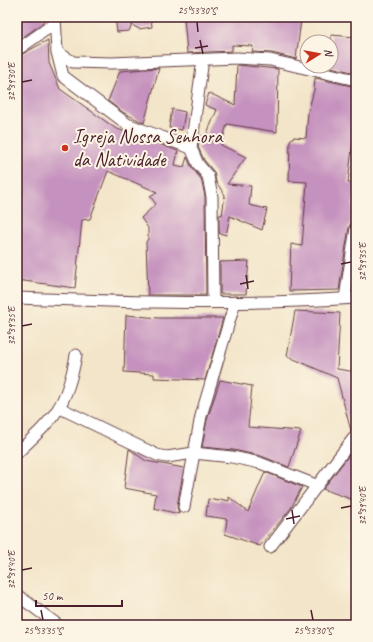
<svg xmlns="http://www.w3.org/2000/svg" width="373" height="642" viewBox="0 0 373 642" font-family="Caveat,sans-serif">
<rect width="100%" height="100%" fill="#fcf5e5"/>
<filter id="ink" filterUnits="userSpaceOnUse"><feTurbulence type="fractalNoise" baseFrequency=".025" numOctaves="2"/><feDisplacementMap in="SourceGraphic" scale="8" xChannelSelector="R" yChannelSelector="G"/><feConvolveMatrix kernelMatrix="1 2 1 2 8 2 1 2 1" color-interpolation-filters="sRGB"/></filter>
<filter id="wash" filterUnits="userSpaceOnUse"><feTurbulence type="fractalNoise" baseFrequency=".012" numOctaves="4" result="noise"/><feDisplacementMap in="SourceGraphic" scale="16" xChannelSelector="R" yChannelSelector="G"/><feGaussianBlur stdDeviation="0.9" result="paint"/><feColorMatrix in="noise" values="0 0 0 0 0 0 0 0 0 0 0 0 0 0 0 0 0 1.4 0 .05"/><feComposite in="paint" operator="in"/></filter>
<g filter="url(#wash)">
<rect width="100%" height="100%" fill="#f3e5c9"/>
<g id="blocks">
<!-- building -->
<g fill="#c591be">
<polygon points="17,17 48,17 40,25 19,40 17,38"/>
<polygon points="115,17 151,17 152,27 139,29 132,25 129,31 117,32"/>
<polygon points="184,17 272,17 301,20 296,59 272,53 252,52 253,46 232,45 232,51 187,53"/>
<polygon points="331,35 356,37 356,73 327,66 331,66"/>
<polygon points="48,40 49,63 60,89 115,128 178,151 175,165 184,167 187,157 192,168 201,179 205,196 206,295 148,295 146,242 148,239 148,228 141,218 156,204 150,196 157,192 108,171 90,219 82,220 75,288 17,280 17,57"/>
<polygon points="237,65 278,69 277,132 227,124 221,145 246,157 227,184 251,186 249,205 267,209 262,230 230,216 226,235 219,233 219,215 222,215 225,195 216,182 214,172 204,160 198,147 200,135 205,138 217,110 205,105 209,93 235,105"/>
<polygon points="159,68 144,123 124,113 108,101 120,71"/>
<polygon points="315,78 356,87 356,114 348,183 356,183 351,223 349,227 339,290 289,291 291,244 302,246 307,182 289,181 290,140 294,137 306,138 308,112 314,90"/>
<polygon points="172,109 185,112 182,130 169,128"/>
<polygon points="249,261 246,294 220,294 220,262"/>
<polygon points="295,311 340,313 337,369 356,372 356,428 351,431 337,378 287,356"/>
<polygon points="126,315 159,318 223,318 205,380 154,378 154,374 124,372"/>
<polygon points="220,380 252,386 248,427 301,431 289,467 261,456 233,450 202,447 207,420"/>
<polygon points="356,446 356,501 323,489"/>
<polygon points="129,449 146,461 184,468 177,506 179,514 154,508 156,494 124,488"/>
<polygon points="265,472 302,487 291,508 260,546 225,534 227,519 206,516 208,499 219,501 220,499 229,501 229,497 248,512"/>
</g>
</g>
</g>
<g filter="url(#ink)">
<use href="#blocks" fill-opacity="0" stroke="#633d43" stroke-width="1"/>
<g fill="none" stroke-linecap="round" stroke-linejoin="round">
<!-- minor casing -->
<g stroke="#633d43" stroke-width="13">
<g id="minor">
<polyline points="55,17 57,52 63,76 127,124 191,148"/>
<polyline points="17,50 54,24"/>
<polyline points="57,52 73,62 111,63 237,58 270,60 356,80"/>
<polyline points="203,59 191,148 198,164 208,176 212,197 213,302"/>
<path d="M 17,298 C 130,302 243,306 356,298"/>
<polyline points="345,298 356,228"/>
<polyline points="60,408 157,455 167,457 194,453 232,457 260,463 316,485"/>
<path d="M 17,453 C 54,418 67,407 76,355"/>
<polyline points="184,507 201,416 235,302"/>
<polyline points="270,547 356,435"/>
<polyline points="17,595 58,625"/>
</g>
</g>
<!-- minor -->
<use href="#minor" stroke="#fff" stroke-width="11"/>
</g>
</g>
<!-- ticks -->
<path fill="none" stroke="#4a1f2b" stroke-width="1.5" d="M 197,22 L 198,32M 200,40 L 203,54M 195,48 L 208,46M 22,82 L 32,80M 341,264 L 351,262M 246,275 L 248,289M 240,284 L 254,281M 22,326 L 32,324M 341,508 L 351,506M 292,510 L 294,524M 286,519 L 300,516M 22,570 L 32,568M 41,610 L 43,620M 311,610 L 313,620"/>
<!-- markers -->
<circle fill="#c8321e" stroke="#fcf5e5" stroke-width="1.5" cx="65" cy="148" r="4"/>
<g text-anchor="middle" stroke-width="4" stroke-linejoin="round" paint-order="stroke">
<!-- poi labels -->
<g font-size="20" fill="#4a1f2b" stroke="#fcf5e5" text-anchor="start">
<text x="73" y="143">Igreja Nossa Senhora<tspan x="73" dy="23">da Natividade</tspan></text>
</g>
</g>
<!-- margin -->
<rect width="373" height="642" fill="none" stroke="#fcf5e5" stroke-width="44"/>
<!-- north arrow -->
<g transform="translate(319 54) rotate(79)"><circle r="19" fill="#fcf5e5" stroke="#b59f9b"/>
<path d="M0-3L7 15L0 10L-7 15Z" fill="#c8321e"/>
<text y="-6" font-size="11" font-weight="bold" text-anchor="middle" fill="#4a1f2b">N</text>
</g>
<!-- scale -->
<path d="M36 600v6h86v-6" fill="none" stroke="#4a1f2b" stroke-width="2"/>
<text x="42" y="600" font-size="12" fill="#4a1f2b" stroke="#fcf5e5" stroke-width="3" paint-order="stroke">50 m</text>
<rect x="22" y="22" width="329" height="598" fill="none" stroke="#4a1f2b" stroke-width="1.5"/>
<g font-size="10" text-anchor="middle" fill="#4a1f2b">
<text x="197" y="14">25°53'30"S</text>
<text transform="translate(11 82) rotate(-90)" y="4">32°39'30"E</text>
<text transform="translate(362 262) rotate(-90)" y="4">32°39'35"E</text>
<text transform="translate(11 326) rotate(-90)" y="4">32°39'35"E</text>
<text transform="translate(362 506) rotate(-90)" y="4">32°39'40"E</text>
<text transform="translate(11 570) rotate(-90)" y="4">32°39'40"E</text>
<text x="43" y="634">25°53'35"S</text>
<text x="313" y="634">25°53'30"S</text>
</g>
</svg>
